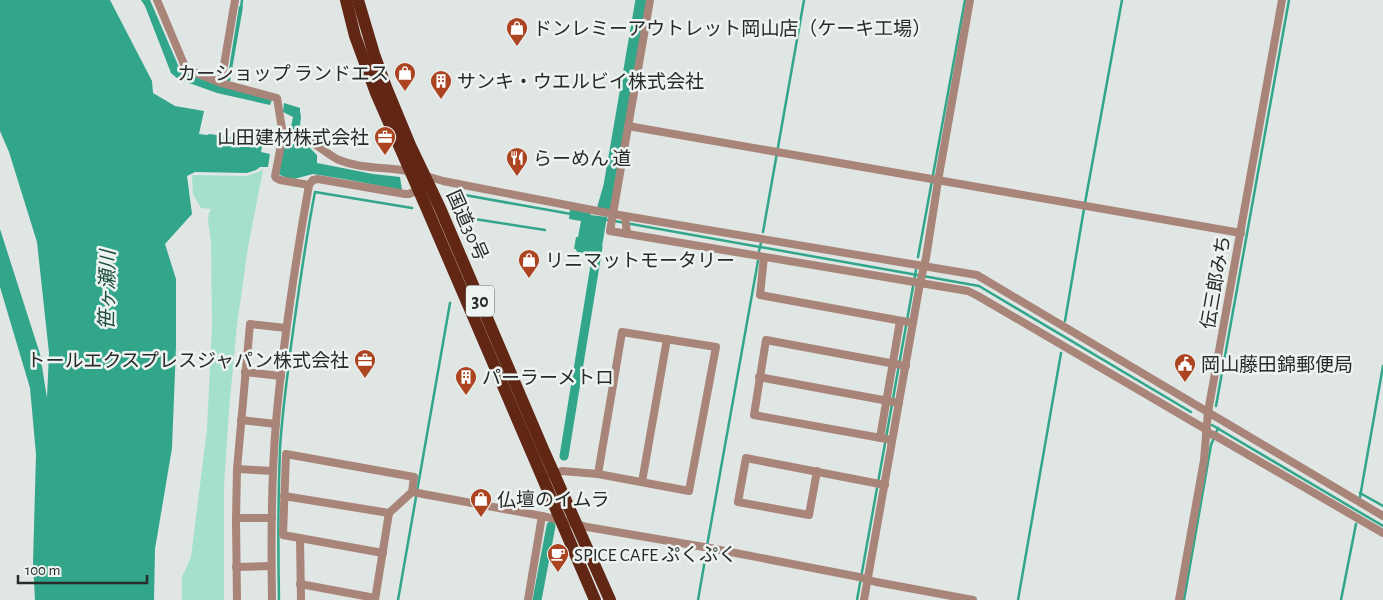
<svg xmlns="http://www.w3.org/2000/svg" width="1383" height="600" viewBox="0 0 1383 600" font-family="'Alegreya Sans','Noto Sans JP',sans-serif">
<rect width="100%" height="100%" fill="#e0e6e4"/>
<!-- green -->
<polygon fill="#a4e0cd" points="263,170 248,247 237,325 229,410 224,487 224,600 182,600 182,577 191,557 207,429 212,326 211,241 208,221 209,213 211,209 201,208 193,194 192,175 247,176"/>
<!-- water -->
<g fill="#31a68a">
<polygon points="0,0 110,0 152,81 153,93 175,106 204,111 199,134 207,135 210,134 243,139 262,146 261,152 270,154 268,167 260,167 256,170 247,173 195,172 187,176 192,214 165,244 176,279 176,346 172,448 155,549 154,600 35,600 33,563 36,454 30,388 0,287 0,229 40,354 47,398 49,353 37,242 9,152 0,131"/>
<polygon points="141,0 150,0 181,72 272,100 270,105 217,93 178,79 171,73 145,6"/>
<polygon points="239,6 243,7 230,81 227,81"/>
<polygon points="284,103 300,108 300,111 301,117 299,133 290,132 293,117 283,112"/>
<polygon points="290,139 298,141 298,143 307,145 317,155 317,163 373,174 400,177 402,190 344,179 313,174 294,179 285,177 280,175 277,170 281,148 289,142"/>
<polygon points="570,209 587,213 589,212 591,215 607,217 600,258 595,258 595,255 577,252 576,249 574,249 576,237 578,237 581,221 569,219"/>
</g>
<g fill="none" stroke-linecap="round" stroke-linejoin="round">
<!-- stream -->
<g stroke="#31a68a" stroke-width="2.5">
<polyline points="241,8 242,0"/>
<polyline points="459,194 571,214"/>
<polyline points="600,204 608,196"/>
<polyline points="455,216 545,230"/>
<polyline points="603,219 979,286 1191,412"/>
<polyline points="462,231 465,217"/>
<polyline points="763,232 804,0"/>
<polyline points="759,251 761,243"/>
<polyline points="918,257 965,0"/>
<polyline points="1065,321 1085,203 1122,0"/>
<polyline points="1216,406 1289,0"/>
<polyline points="1212,425 1383,526"/>
<polyline points="1360,493 1383,506"/>
<polyline points="1360,497 1383,366"/>
<polyline points="707,546 758,261"/>
<path d="M 279,600 C 278,549 278,499 280,448 C 282,414 287,380 291,346 C 298,295 305,243 315,192 L 412,208"/>
<polyline points="398,600 450,303"/>
<polyline points="698,600 706,554"/>
<polyline points="857,600 916,270"/>
<polyline points="1018,600 1061,353"/>
<polyline points="1184,600 1211,445 1218,428"/>
<polyline points="1341,600 1356,524"/>
</g>
<!-- canal -->
<g stroke="#31a68a" stroke-width="9">
<polyline points="564,456 598,247"/>
<polyline points="537,600 551,526"/>
</g>
<!-- river -->
<polyline stroke="#31a68a" stroke-width="15" points="605,207 611,186 643,0"/>
<!-- minor -->
<g stroke="#a98478" stroke-width="8">
<polyline points="157,0 186,69 221,83"/>
<polyline points="235,0 221,83 277,98 283,135 275,176 276,178 280,180 309,185"/>
<polyline points="650,0 610,231 968,291 978,296 1207,430"/>
<polyline points="628,126 1241,233"/>
<path d="M 283,135 C 292,137 301,137 309,141 C 320,146 328,155 339,160 C 363,170 388,166 412,172"/>
<polyline points="423,175 443,181 613,214 977,275 1383,516"/>
<polyline points="625,216 627,234"/>
<polyline points="764,257 760,295 913,323"/>
<polygon points="622,332 716,347 689,491 598,474"/>
<polyline points="245,372 281,376"/>
<polyline points="759,377 899,403"/>
<polyline points="241,420 276,424"/>
<polyline points="1206,433 1214,435 1383,533"/>
<polyline points="880,438 900,321"/>
<polyline points="892,440 754,415 766,340 906,366"/>
<polyline points="237,469 273,471"/>
<polyline points="817,471 809,515 738,502 746,458 885,485"/>
<polyline points="551,475 562,471 598,474"/>
<polyline points="642,482 667,339"/>
<polyline points="412,492 542,516 587,527 710,548 859,577 876,582 973,600"/>
<polyline points="284,496 389,513 412,492 414,477 286,454 283,535 383,553"/>
<polyline points="236,518 272,518"/>
<polyline points="300,538 301,600"/>
<polyline points="236,567 271,566"/>
<polyline points="300,584 375,598"/>
<polyline points="237,600 236,521 237,469 250,324 286,328"/>
<path d="M 272,600 C 271,541 271,481 276,422 C 283,342 295,264 309,185 L 313,180 L 318,179 L 405,194 L 409,194 L 422,188"/>
<polyline points="375,600 389,513"/>
<polyline points="528,600 542,516"/>
<polyline points="864,600 920,283 926,258 938,181 970,0"/>
<polyline points="1179,600 1204,460 1208,412 1282,0"/>
</g>
<!-- trunk -->
<g stroke="#622714" stroke-width="12">
<polyline points="346,0 355,36 376,93 427,209 595,600"/>
<polyline points="358,0 374,54 386,87 410,145 440,208 543,449 610,600"/>
</g>
</g>
<!-- icons -->
<defs>
<g id="shop-pin" transform="scale(1.125)"><path d="M0 17L-7.5 6A9.5 9.5 0 1 1 7.5 6Z" fill="#ac4421" stroke="#edf3f1"/><path d="M-5-2.5h2.3a2.7 3.5 0 0 1 5.4 0H5L5.5 6h-11ZM-1.5-2.5h3a1.5 2.3 0 0 0-3 0Z" fill="#fff"/></g>
<g id="building-pin" transform="scale(1.125)"><path d="M0 17L-7.5 6A9.5 9.5 0 1 1 7.5 6Z" fill="#ac4421" stroke="#edf3f1"/><path d="M-4-6H4V6H1V3H-1V6H-4ZM-2.5-4.3h1.7v1.8h-1.7ZM.8-4.3h1.7v1.8H.8ZM-2.5-1h1.7V.8h-1.7ZM.8-1h1.7V.8H.8Z" fill="#fff"/></g>
<g id="office-pin" transform="scale(1.125)"><path d="M0 17L-7.5 6A9.5 9.5 0 1 1 7.5 6Z" fill="#ac4421" stroke="#edf3f1"/><path d="M-6-3h4V-5.5h4V-3h4V5H-6ZM-1-4.5V-3h2v-1.5ZM-6 0V1H6V0Z" fill="#fff"/></g>
<g id="restaurant-pin" transform="scale(1.125)"><path d="M0 17L-7.5 6A9.5 9.5 0 1 1 7.5 6Z" fill="#ac4421" stroke="#edf3f1"/><path d="M-5-6h1v4h1v-4h1v4h1v-4h1v5L-1.5 .5V6h-2V.5L-5-1ZM5-6V6H3V1.5H1.5Q1.5-4 5-6Z" fill="#fff"/></g>
<g id="civic-pin" transform="scale(1.125)"><path d="M0 17L-7.5 6A9.5 9.5 0 1 1 7.5 6Z" fill="#ac4421" stroke="#edf3f1"/><path d="M-.6-6.5H3V-4.5H.6V-3L4-1V1h2V6H-6V1h2V-1L-.6-3ZM-1.2 2.5V6h2.4V2.5Z" fill="#fff"/></g>
<g id="cafe-pin" transform="scale(1.125)"><path d="M0 17L-7.5 6A9.5 9.5 0 1 1 7.5 6Z" fill="#ac4421" stroke="#edf3f1"/><path d="M-5.5-4.5H6V0H3Q3 3.5 0 3.5H-2.5Q-5.5 3.5-5.5 0ZM3-3.2v2h1.7v-2ZM-6 4.5H4V6H-6Z" fill="#fff"/></g>
</defs>
<g fill-rule="evenodd">
<use href="#shop-pin" x="517" y="28"/>
<use href="#shop-pin" x="405" y="73"/>
<use href="#building-pin" x="441" y="81"/>
<use href="#office-pin" x="385" y="137"/>
<use href="#restaurant-pin" x="517" y="158"/>
<use href="#shop-pin" x="529" y="260"/>
<use href="#office-pin" x="365" y="360"/>
<use href="#civic-pin" x="1185" y="364"/>
<use href="#building-pin" x="466" y="377"/>
<use href="#shop-pin" x="481" y="499"/>
<use href="#cafe-pin" x="558" y="554"/>
</g>
<g text-anchor="middle" stroke-width="5" stroke-linejoin="round" paint-order="stroke">
<!-- shield labels -->
<rect fill="#edf3f1" stroke="#636766" stroke-width="1" x="466" y="285.5" width="28" height="31" rx="4"/>
<g font-size="18" font-weight="bold" fill="#282b2a">
<text x="480" y="307">30</text>
</g>
<!-- poi labels -->
<g font-size="19" fill="#282b2a" stroke="#edf3f1" text-anchor="start">
<text x="533" y="35">ドンレミーアウトレット岡山店（ケーキ工場）</text>
<text x="389" y="80" text-anchor="end">カーショップ ランドエス</text>
<text x="457" y="88">サンキ・ウエルビイ株式会社</text>
<text x="369" y="144" text-anchor="end">山田建材株式会社</text>
<text x="533" y="165">らーめん 道</text>
<text x="545" y="267">リニマットモータリー</text>
<text x="349" y="367" text-anchor="end">トールエクスプレスジャパン株式会社</text>
<text x="1201" y="371">岡山藤田錦郵便局</text>
<text x="482" y="384">パーラーメトロ</text>
<text x="497" y="506">仏壇のイムラ</text>
<text x="574" y="561">SPICE CAFE ぷくぷく</text>
</g>
<!-- street labels -->
<g font-size="19" fill="#282b2a" stroke="#edf3f1">
<text transform="translate(468 225) rotate(66)" y="7">国道30号</text>
<text transform="translate(1215 282) rotate(-80)" y="7">伝三郎みち</text>
</g>
<!-- water labels -->
<g font-size="20" font-style="italic" fill="#1d4d40" stroke="#edf3f1">
<text transform="translate(107 290) rotate(-89)" y="7">笹ヶ瀬川</text>
</g>
</g>
<!-- scale -->
<path d="M18 575v8h129v-8" fill="none" stroke="#282b2a" stroke-width="2.5"/>
<text x="25" y="575" font-size="15" fill="#282b2a" stroke="#edf3f1" stroke-width="4" paint-order="stroke">100 m</text>
</svg>
